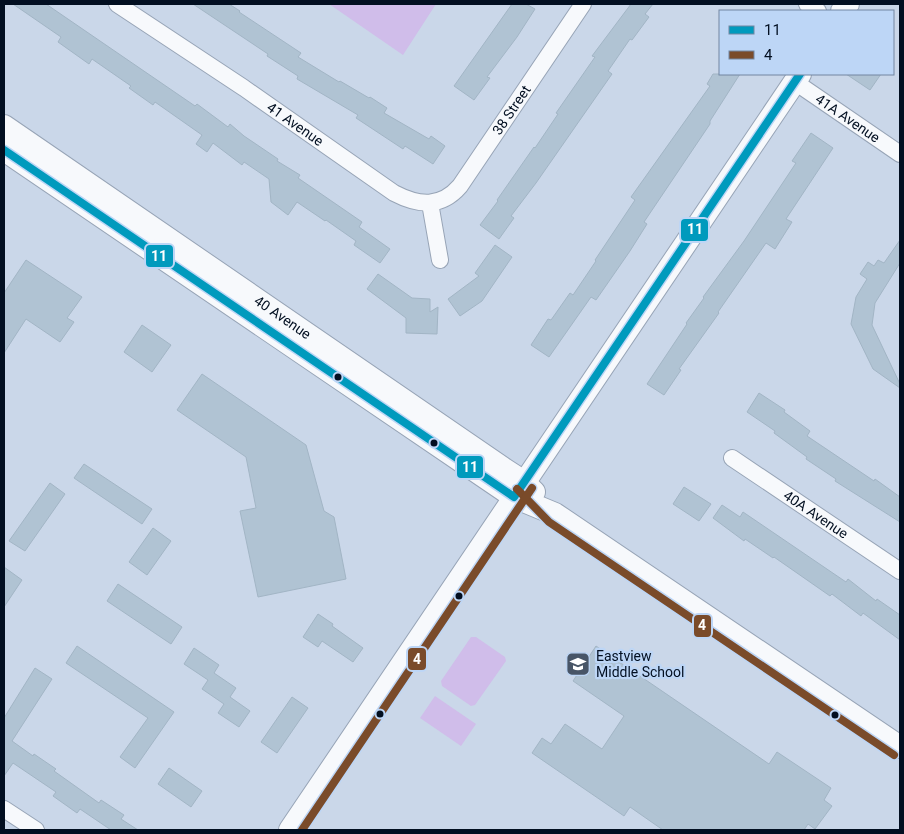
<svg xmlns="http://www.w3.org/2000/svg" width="904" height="834" viewBox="0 0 904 834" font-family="Roboto,sans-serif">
<rect width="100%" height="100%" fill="#cad7e9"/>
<!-- green -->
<g fill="#d0bdea">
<polygon points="329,4 436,4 403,55"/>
<polygon points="471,637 476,637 505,657 506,661 475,705 471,706 442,686 441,681"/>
<polygon points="435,696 476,724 461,746 420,718"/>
</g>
<!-- building -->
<g fill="#b0c3d3" stroke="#a2b5c5">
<polygon points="13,4 46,4 195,106 197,104 228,127 230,124 244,136 278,159 277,161 300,175 298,178 362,222 359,227 390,249 380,263 354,245 356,241 326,220 325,221 297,202 288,215 271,202 269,179 244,162 242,165 213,143 207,152 196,144 202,135 155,102 153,105 129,88 131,86 92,59 89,64 58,42 61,37"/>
<polygon points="193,4 229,4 240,11 239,12 301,53 298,57 339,82 340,81 369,98 370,97 387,108 384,113 429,139 431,136 445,146 433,164 405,146 403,149 356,118 358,115 297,79 298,76 267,56 268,54"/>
<polygon points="512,4 526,4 535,9 517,37 487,77 490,78 474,100 454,86"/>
<polygon points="631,4 653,4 645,14 649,17 632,40 630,39 608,71 612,74 536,183 511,216 514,218 499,239 480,225 498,201 497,200 534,147 535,148 558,114 556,113 595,57 592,56"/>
<polygon points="713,74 740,74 710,121 710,124 644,222 647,224 630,251 596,300 591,297 549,357 531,345 548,319 551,320 570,293 573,295 596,261 595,260 635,200 631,197 710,86 707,84"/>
<polygon points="846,74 881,74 870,90"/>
<polygon points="811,133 833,148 786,219 792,222 775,249 766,243 718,312 719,313 679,369 681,370 664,395 647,384 687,324 686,323 704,298 703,297 744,241 796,163 792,161"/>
<polygon points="900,240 900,263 875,303 872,325 900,384 900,388 873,369 851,324 856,297 867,279 860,274 868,262 874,266 878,260 884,263"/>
<polygon points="495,245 512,257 482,301 460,316 448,299 479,276 475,273"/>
<polygon points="26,260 82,297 67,318 74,322 60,342 26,319 4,353 4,293"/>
<polygon points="378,274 412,298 430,299 430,312 438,307 437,334 406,333 406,318 367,289"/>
<polygon points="142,325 171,345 152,372 124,352"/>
<polygon points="202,374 306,445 324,511 334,517 346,579 258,597 240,511 256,508 246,457 177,410"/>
<polygon points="759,393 785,410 784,412 810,431 807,436 874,481 875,479 900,497 900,522 835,481 836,479 806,459 807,457 774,433 775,431 747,412"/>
<polygon points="84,464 152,509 142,524 74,478"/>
<polygon points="50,483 65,494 25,551 9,541"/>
<polygon points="684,487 711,504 699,521 673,504"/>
<polygon points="722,505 740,517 743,512 846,582 848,579 876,601 877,599 900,615 900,640 863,613 861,616 832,594 830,596 774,557 773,558 745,539 744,541 713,518"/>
<polygon points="153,528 171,541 147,575 129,562"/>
<polygon points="4,567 22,580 4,607"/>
<polygon points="118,584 182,627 171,644 107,601"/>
<polygon points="318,614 333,624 332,626 363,648 353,662 322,641 318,647 303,637"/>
<polygon points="77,646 174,712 135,768 120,757 148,718 66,663"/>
<polygon points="596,646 769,764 777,752 831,788 824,800 832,806 815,829 808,824 804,830 663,830 630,807 624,816 532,753 542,738 551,744 565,724 602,749 624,716 573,681"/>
<polygon points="194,648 219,665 214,673 236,688 230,697 250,711 239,727 218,713 224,704 202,689 208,680 184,664"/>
<polygon points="35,668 52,679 12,741 33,756 34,754 56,769 54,771 99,803 101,800 124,815 121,819 138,830 111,830 80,809 77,813 53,796 56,792 13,763 4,776 4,718"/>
<polygon points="292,697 308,708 277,753 261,742"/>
<polygon points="169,768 202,791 191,807 158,784"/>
</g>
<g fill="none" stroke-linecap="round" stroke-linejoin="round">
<!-- street casing -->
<g stroke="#97a4b6" stroke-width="18">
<g id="street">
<path id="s1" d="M 117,4 L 244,88 L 394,193 C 419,206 441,208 460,186 L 583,4"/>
<polyline points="807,4 818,11"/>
<path id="s2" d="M 795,82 L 900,154"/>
<polyline points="430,203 440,260"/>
<path id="s3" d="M 732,458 L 900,571"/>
<polyline points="4,809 36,830"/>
</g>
</g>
<!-- secondary casing -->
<g stroke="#97a4b6" stroke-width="24">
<g id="secondary">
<polyline points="842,11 848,4"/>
<path id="s4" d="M 4,126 L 504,469 L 524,482 L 534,492"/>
<polyline points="4,150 514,497 555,514 900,747"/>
<polyline points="290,830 800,74"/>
</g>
</g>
<!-- street -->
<use href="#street" stroke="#f7f9fc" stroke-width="16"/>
<!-- secondary -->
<use href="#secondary" stroke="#f7f9fc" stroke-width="22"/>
<!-- bus-1 casing -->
<g stroke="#bdd6f6" stroke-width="11">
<polyline id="bus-1" points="4,150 514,497 800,74"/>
</g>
<!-- bus-2 casing -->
<g stroke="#bdd6f6" stroke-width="11">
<g id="bus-2">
<polyline points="517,489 549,522 894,755"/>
<polyline points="302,830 532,488"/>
</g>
</g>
<!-- bus-1 -->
<use href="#bus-1" stroke="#009abd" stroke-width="8"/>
<!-- bus-2 -->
<use href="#bus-2" stroke="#7a4b2a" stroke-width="8"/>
</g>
<!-- icons -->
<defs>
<g id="school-square" transform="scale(1.25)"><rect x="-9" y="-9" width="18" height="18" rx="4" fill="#485567" stroke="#bdd6f6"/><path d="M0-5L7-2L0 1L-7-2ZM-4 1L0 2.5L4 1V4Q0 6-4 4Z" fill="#fff"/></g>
</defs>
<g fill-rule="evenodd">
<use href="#school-square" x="578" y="664"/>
</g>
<!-- markers -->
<g fill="#020f21" stroke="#bdd6f6" stroke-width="2">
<circle cx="338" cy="377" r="4.5"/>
<circle cx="434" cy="443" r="4.5"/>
<circle cx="459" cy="596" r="4.5"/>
<circle cx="380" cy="714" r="4.5"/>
<circle cx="835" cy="715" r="4.5"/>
</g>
<g text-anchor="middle" stroke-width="4.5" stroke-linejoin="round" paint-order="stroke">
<!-- street labels -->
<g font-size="14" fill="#020f21" stroke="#bdd6f6">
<text dy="5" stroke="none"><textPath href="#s1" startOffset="500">38 Street</textPath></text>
<text dy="5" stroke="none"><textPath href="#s2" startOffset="64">41A Avenue</textPath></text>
<text dy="5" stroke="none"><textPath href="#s1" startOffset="215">41 Avenue</textPath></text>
<text dy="5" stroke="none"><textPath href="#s4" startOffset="338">40 Avenue</textPath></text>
<text dy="5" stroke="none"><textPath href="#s3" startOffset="101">40A Avenue</textPath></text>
</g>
<!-- poi labels -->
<g font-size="14" fill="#020f21" stroke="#bdd6f6" text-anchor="start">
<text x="596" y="661">Eastview<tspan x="596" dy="16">Middle School</tspan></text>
</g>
</g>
<g stroke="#bdd6f6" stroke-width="2">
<rect x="680" y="218" width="29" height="24" rx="5" fill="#009abd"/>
<rect x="145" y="244" width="29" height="24" rx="5" fill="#009abd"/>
<rect x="456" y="455" width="28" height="24" rx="5" fill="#009abd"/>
<rect x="693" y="614" width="19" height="24" rx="5" fill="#7a4b2a"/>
<rect x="407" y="647" width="20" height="24" rx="5" fill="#7a4b2a"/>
</g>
<g font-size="14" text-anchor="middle" font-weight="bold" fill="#fff">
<text x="695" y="234">11</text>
<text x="159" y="261">11</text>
<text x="470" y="472">11</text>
<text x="702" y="630">4</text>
<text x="417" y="664">4</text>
</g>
<!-- border -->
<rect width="904" height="834" fill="none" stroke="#020f21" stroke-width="10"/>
<!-- legend -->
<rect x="719" y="10" width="175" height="65" fill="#bdd6f6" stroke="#7286a1"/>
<rect x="729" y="26" width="25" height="8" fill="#009abd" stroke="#7286a1"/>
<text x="764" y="35" font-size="15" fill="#020f21">11</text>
<rect x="729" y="51" width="25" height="8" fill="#7a4b2a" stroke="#7286a1"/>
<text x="764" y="60" font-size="15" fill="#020f21">4</text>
</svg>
